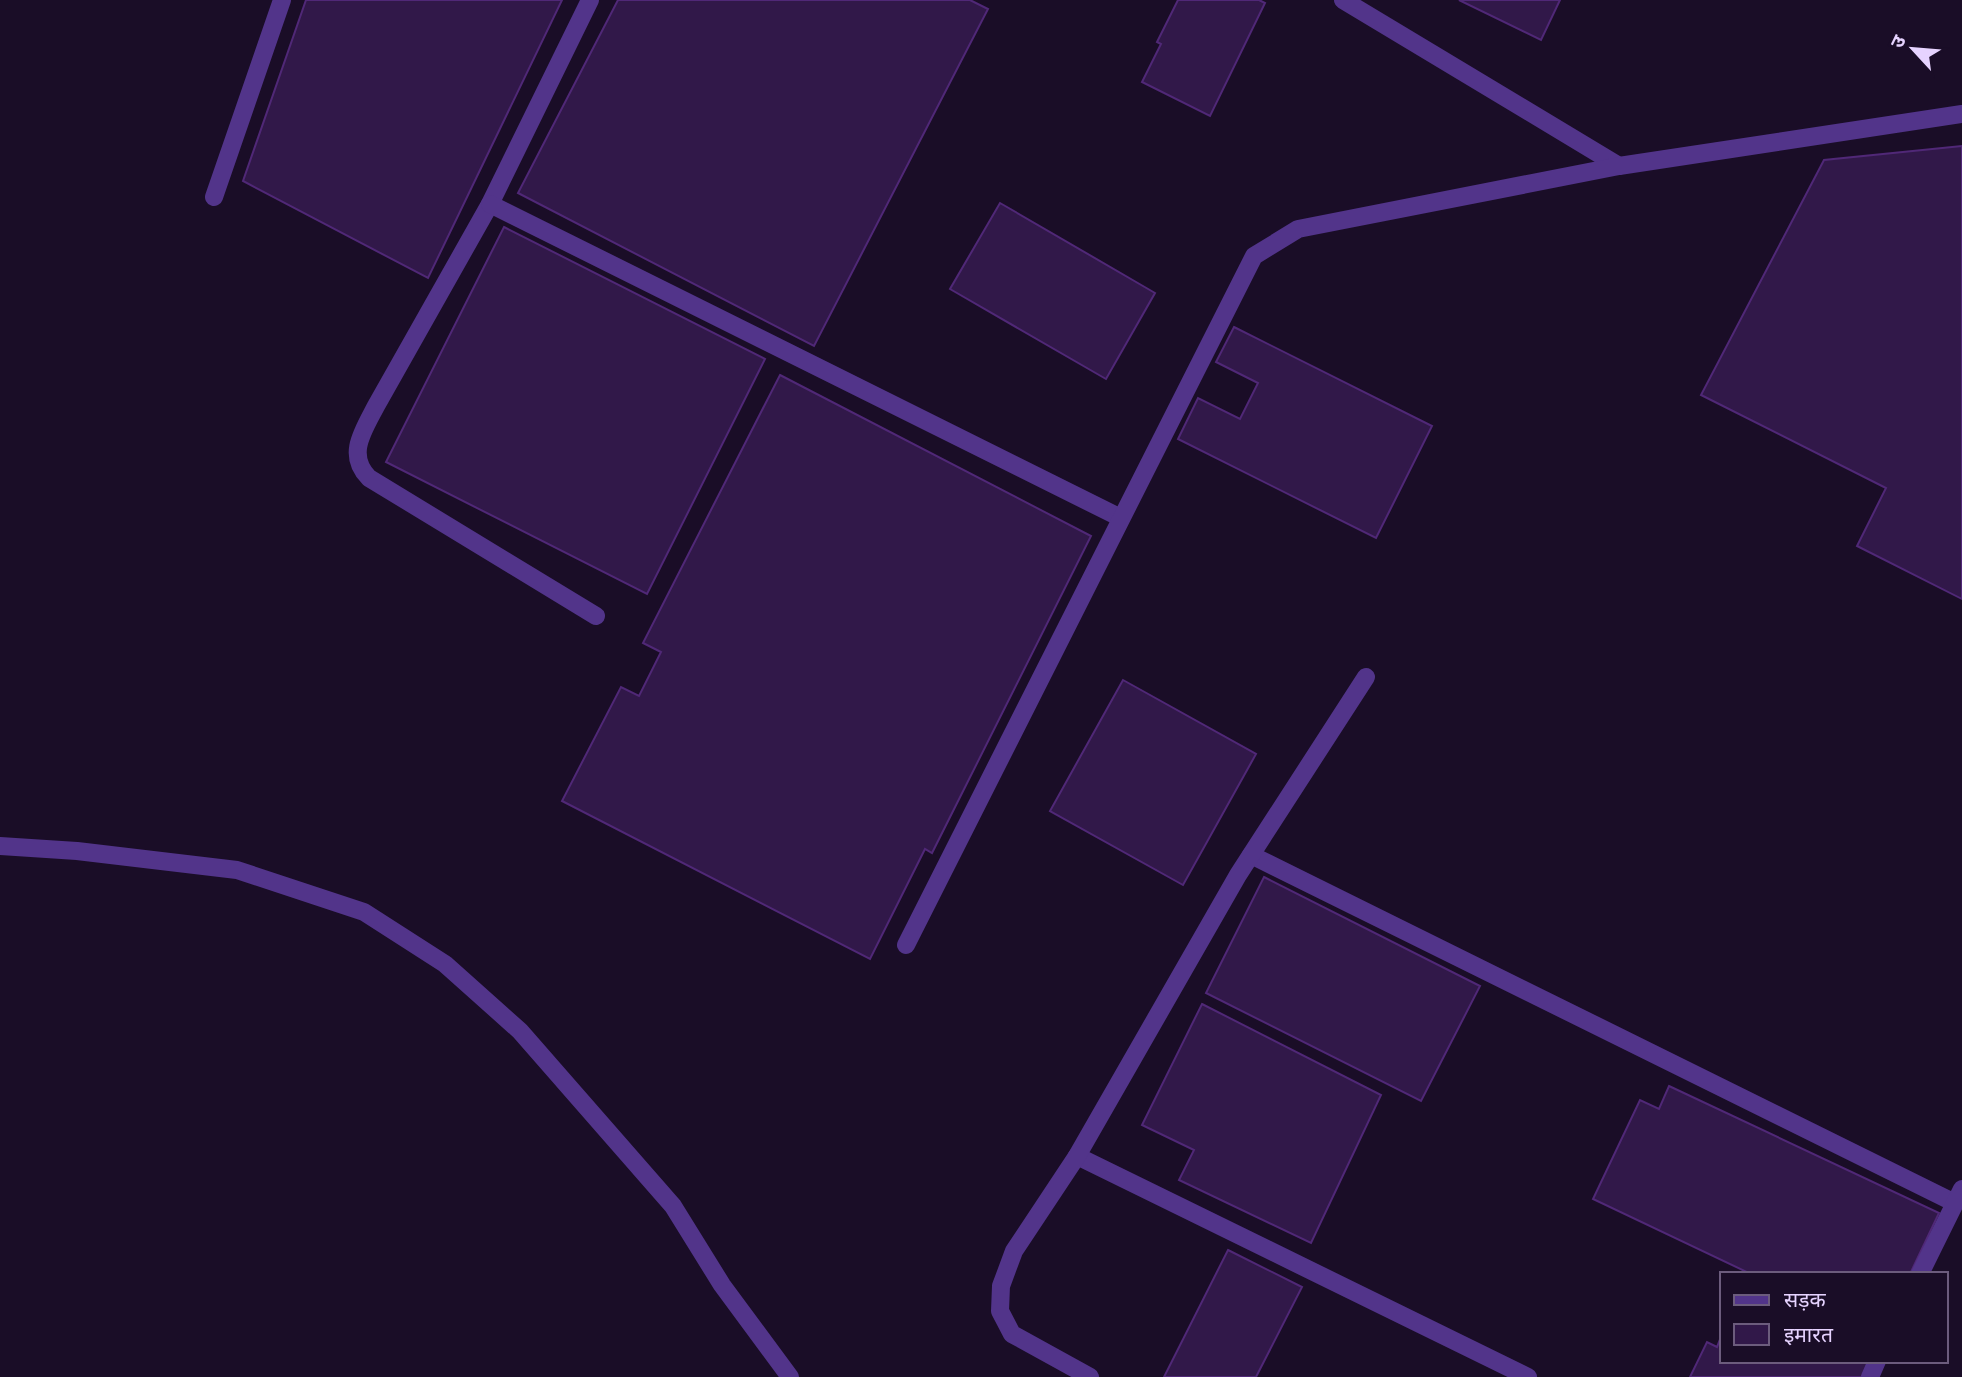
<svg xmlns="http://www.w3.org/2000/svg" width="1962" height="1377" viewBox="0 0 1962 1377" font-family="Ubuntu,'Noto Sans Devanagari',sans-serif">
<rect width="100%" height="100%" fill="#1a0d27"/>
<!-- building -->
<g fill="#311849" stroke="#502877" stroke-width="2">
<polygon points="306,0 562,0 428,278 243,181"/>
<polygon points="618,0 970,0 988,9 814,346 518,193"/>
<polygon points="1178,0 1259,0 1265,3 1210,116 1142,82 1161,44 1157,42"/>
<polygon points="1459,0 1560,0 1541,40"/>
<polygon points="1962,146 1962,599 1857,546 1886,488 1701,395 1824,160"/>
<polygon points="1000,203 1155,293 1106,379 950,289"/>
<polygon points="504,227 765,359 647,594 386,462"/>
<polygon points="1234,327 1432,426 1376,538 1178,439 1198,398 1240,419 1258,383 1216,362"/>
<polygon points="780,375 1091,536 932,853 925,849 870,959 562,801 621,687 639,696 661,652 643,643"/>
<polygon points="1123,680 1256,754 1183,885 1050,811"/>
<polygon points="1264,877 1480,986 1421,1101 1206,993"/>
<polygon points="1202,1004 1381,1095 1311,1243 1179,1180 1194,1150 1142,1125"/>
<polygon points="1669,1086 1939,1213 1910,1274 1751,1274 1593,1199 1640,1100 1659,1109"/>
<polygon points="1228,1250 1302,1287 1256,1377 1164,1377"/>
<polygon points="1722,1334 1722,1361 1869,1361 1862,1377 1690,1377 1707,1342 1717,1347"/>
</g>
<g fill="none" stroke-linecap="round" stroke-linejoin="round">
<!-- minor -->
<g stroke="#52348a" stroke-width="18">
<path d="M 590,0 L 490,204 L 376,406 C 363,431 346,455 369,478 L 596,616"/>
<polyline points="1343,0 1619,166"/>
<polyline points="214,197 282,0"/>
<polyline points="490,204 1121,518"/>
<polyline points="0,846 77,851 237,870 364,912 445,964 520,1031 673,1206 722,1285 790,1377"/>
<polyline points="1251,855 1955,1203"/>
<polyline points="906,945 1254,256 1298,229 1619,166 1962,114"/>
<polyline points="1077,1156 1528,1377"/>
<polyline points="1920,1274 1962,1189"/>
<polyline points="1090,1377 1012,1334 1000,1311 1001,1286 1014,1251 1077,1156 1238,875 1366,677"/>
<polyline points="1870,1377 1877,1361"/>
</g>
</g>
<!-- legend -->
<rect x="1720" y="1272" width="228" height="91" fill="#1a0d27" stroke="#6c5c7d" stroke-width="2"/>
<rect x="1734" y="1295" width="35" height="10" fill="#52348a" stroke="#6c5c7d" stroke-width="2"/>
<text x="1784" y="1307" font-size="21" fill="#e6d3ff">सड़क</text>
<rect x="1734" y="1324" width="35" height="21" fill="#311849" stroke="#6c5c7d" stroke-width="2"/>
<text x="1784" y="1342" font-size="21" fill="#e6d3ff">इमारत</text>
<!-- north arrow -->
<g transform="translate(1913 49) rotate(296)" stroke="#1a0d27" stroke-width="5" paint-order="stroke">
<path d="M0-5L12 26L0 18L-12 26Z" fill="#e6d3ff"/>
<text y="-10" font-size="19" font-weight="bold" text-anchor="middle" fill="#e6d3ff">उ</text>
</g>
</svg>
